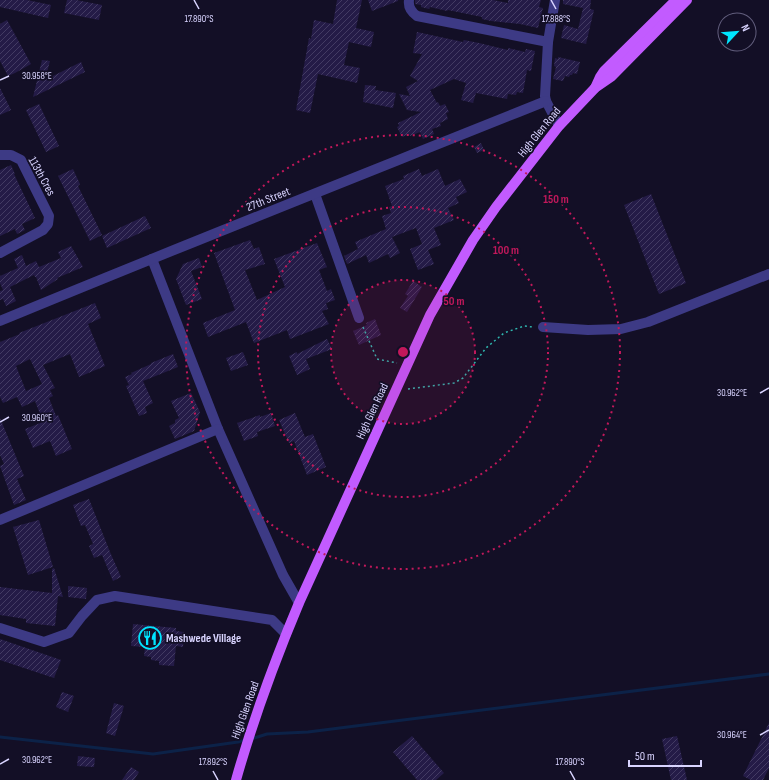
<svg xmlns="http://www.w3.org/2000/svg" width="769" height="780" viewBox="0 0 769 780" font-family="'Sofia Sans Condensed',sans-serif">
<defs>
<pattern id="building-hatch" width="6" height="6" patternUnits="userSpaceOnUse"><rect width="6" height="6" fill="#241b47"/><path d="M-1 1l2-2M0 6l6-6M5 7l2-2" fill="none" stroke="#433b63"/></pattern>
</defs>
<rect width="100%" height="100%" fill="#130f26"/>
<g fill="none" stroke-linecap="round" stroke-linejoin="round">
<!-- stream -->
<g stroke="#0c2248" stroke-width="3">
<polyline points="0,737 153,754 238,742 246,740"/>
<polyline points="251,739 267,734 308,732 769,674"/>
</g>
</g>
<!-- building -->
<g fill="url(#building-hatch)" fill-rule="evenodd">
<polygon points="0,0 27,0 51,5 48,18 0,7"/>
<polygon points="67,0 76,0 102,5 99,20 64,13"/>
<polygon points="337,0 362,0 356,28 374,32 371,47 349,42 344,65 360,68 357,83 318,74 310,113 296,110 309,38 311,39 314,20 333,24"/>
<polygon points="368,0 398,0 398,1 372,11"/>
<polygon points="415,0 493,0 508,3 508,0 541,0 539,7 543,8 538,28 520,24 491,21 482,19 482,17 448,10 447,11 430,7 429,9 421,7 421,5 415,4"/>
<polygon points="563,0 591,0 590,9 594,10 586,44 561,38 564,25 578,29 583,8 563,4"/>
<polygon points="7,20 31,64 15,73 8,76 0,61 0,24"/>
<polygon points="417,32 463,42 464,40 479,43 508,50 508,48 525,52 526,49 535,51 531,71 527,70 523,93 517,92 516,95 508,94 507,99 476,93 473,103 461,100 466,83 454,79 430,90 437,103 438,102 440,106 445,104 449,112 446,113 448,119 440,123 441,126 432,129 434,134 423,139 420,132 410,136 409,134 402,137 397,127 399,126 398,123 421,112 407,110 399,94 410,96 406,87 418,81 410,76 422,54 413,53"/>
<polygon points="558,57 580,62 577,74 573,73 572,75 570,75 569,77 565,76 563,81 553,79 556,67 554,66 555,58 558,59"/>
<polygon points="42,60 50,61 45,80 81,62 85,72 33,97"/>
<polygon points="365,85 376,86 375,90 396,93 393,108 363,102"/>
<polygon points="0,88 11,110 0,115"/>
<polygon points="39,104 59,146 46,152 26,110"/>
<polygon points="481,143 484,150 477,153 474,147"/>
<polygon points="11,165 15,174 14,174 35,218 22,224 25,230 17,234 15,229 0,236 0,170"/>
<polygon points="73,169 80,184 78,186 102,235 90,241 58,176"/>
<polygon points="419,169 422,176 438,169 445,186 460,179 467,192 456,197 459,203 448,208 454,220 434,228 441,245 428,250 434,264 418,270 410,249 422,244 416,228 392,237 400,253 390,258 388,254 369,263 366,255 347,264 344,256 358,249 355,242 386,229 382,216 391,213 389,207 392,206 385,186 404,179 403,176"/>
<polygon points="651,194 686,283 659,294 624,205"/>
<polygon points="145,216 151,228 107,248 102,236"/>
<polygon points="250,240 254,249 259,247 265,264 245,270 257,300 285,287 274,259 317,243 327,267 319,270 327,291 331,289 335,300 326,303 328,309 322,311 329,324 290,339 287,330 254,343 246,322 208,337 203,323 235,310 214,253"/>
<polygon points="71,246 83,267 57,278 58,279 41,290 36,277 35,277 34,275 10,287 16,301 6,306 3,299 0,300 0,291 3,290 0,283 0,276 18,268 14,259 22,255 26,266 36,261 39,267 61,258 58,252"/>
<polygon points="199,258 202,267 191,271 202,299 186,305 176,279 183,264"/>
<polygon points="413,281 422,287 407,312 400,308 408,296 405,294"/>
<path d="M 95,303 L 101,318 L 88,324 L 105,366 L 79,377 L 70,354 L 43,365 L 55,388 L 50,390 L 53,396 L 49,398 L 56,416 L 58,415 L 72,449 L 56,456 L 50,441 L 33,448 L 25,429 L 43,422 L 35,401 L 22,407 L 17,397 L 3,403 L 0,397 L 0,342 L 20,334 L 19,333 ZM 30,359 L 42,384 L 26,391 L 16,366 Z"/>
<polygon points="375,319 381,335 359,345 353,331 367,325 366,323"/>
<polygon points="327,339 332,349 306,359 310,369 297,375 289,356 297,352 297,354"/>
<polygon points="243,352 248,365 231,371 226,358"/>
<polygon points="173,354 178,367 143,381 153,403 145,407 147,413 139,416 126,386 129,385 125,377 132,374 131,373 151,364 151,363"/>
<polygon points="191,393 200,412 194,431 175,439 169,426 175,423 175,420 179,418 171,401"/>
<polygon points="271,413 275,426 257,432 258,436 244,441 237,423 260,415 260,417"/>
<polygon points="295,413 305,437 313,434 326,467 307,475 294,441 289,443 279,420"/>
<polygon points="0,418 24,476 17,479 26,500 14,505 0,466 4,464 0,455"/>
<polygon points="89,499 110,552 121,577 113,581 102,555 94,558 89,546 93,544 85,525 81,526 73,505"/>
<polygon points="39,520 53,567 28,575 13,527"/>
<polygon points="54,568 63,597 58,596 55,626 26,623 26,619 0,615 0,587 52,593 52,569"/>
<polygon points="68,586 87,588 86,599 68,597"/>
<polygon points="133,624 176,628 176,631 184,632 183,647 176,646 174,666 159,665 159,661 151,660 151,657 144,656 145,647 131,646"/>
<polygon points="0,639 61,660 54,678 0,660"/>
<polygon points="62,692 74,696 68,712 56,707"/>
<polygon points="114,703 124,706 115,736 106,733"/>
<polygon points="769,723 769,768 763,780 751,780 743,776"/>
<polygon points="412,736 444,773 436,780 417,780 393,752"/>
<polygon points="677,736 687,780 671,780 662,739"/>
<polygon points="78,756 95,758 94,767 77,766"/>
<polygon points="131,767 139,772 134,780 122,780"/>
</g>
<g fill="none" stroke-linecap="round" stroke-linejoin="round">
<!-- path -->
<g stroke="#2fb8b0" stroke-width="1.5" stroke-dasharray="2 3" stroke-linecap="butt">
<polyline points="363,327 377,359 397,363"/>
<polyline points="408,389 454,383 463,378 486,348 504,333 524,326 533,327"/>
</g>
<!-- minor -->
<g stroke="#3d3a85" stroke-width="10">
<path d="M 409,0 C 408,7 411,12 417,16 L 548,42"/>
<polyline points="555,0 548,42 545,96 546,101 559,126"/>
<polyline points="0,155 11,155 21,160 49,216 48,224 43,230 0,253"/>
<polyline points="315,194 359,318"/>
<polyline points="152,259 218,429 283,575 299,603"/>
<path d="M 0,321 C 181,246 364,174 546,101"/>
<polyline points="543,327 588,330 621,329 648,322 769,274"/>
<polyline points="0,520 218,429"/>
<polyline points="0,628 44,642 69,633 82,616 97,600 115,596 272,620 286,634"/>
</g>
<!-- major -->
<g stroke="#c25bff" stroke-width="10">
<polyline points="595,88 600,77 604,71 676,0"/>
<path d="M 236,780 C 253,720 275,660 299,603 L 430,315 L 473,240 L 496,207 L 559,126 L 595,88 L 611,77 L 687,0"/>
</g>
</g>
<!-- ticks -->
<path fill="none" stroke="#d9d4ff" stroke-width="1.5" d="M 194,0 L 199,9M 551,0 L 556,9M 0,80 L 9,76M 760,393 L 769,388M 0,422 L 9,417M 760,735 L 769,730M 0,764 L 9,759M 213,771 L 218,780M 570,771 L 575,780"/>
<!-- distance rings -->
<circle cx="403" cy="352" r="72" fill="#c2185b" fill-opacity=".12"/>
<g fill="none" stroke="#c2185b" stroke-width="2" stroke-dasharray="2 4">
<circle cx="403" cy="352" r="72"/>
<circle cx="403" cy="352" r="145"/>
<circle cx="403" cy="352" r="217"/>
</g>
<!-- icons -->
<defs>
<g id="restaurant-ring" transform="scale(1.15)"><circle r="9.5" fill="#130f26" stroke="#00e5ff" stroke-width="1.5"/><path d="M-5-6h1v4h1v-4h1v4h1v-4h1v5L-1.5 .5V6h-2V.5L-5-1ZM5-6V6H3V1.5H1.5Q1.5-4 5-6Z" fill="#00e5ff"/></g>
</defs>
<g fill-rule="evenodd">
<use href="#restaurant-ring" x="150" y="638"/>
</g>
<g text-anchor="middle" stroke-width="3.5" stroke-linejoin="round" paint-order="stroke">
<!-- street labels -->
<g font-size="12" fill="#d9d4ff" stroke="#130f26">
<text transform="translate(539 132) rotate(-51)" y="4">High Glen Road</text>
<text transform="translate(42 176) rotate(61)" y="4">113th Cres</text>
<text transform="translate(268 199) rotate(-22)" y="4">27th Street</text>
<text transform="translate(372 411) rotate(-65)" y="4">High Glen Road</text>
<text transform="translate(245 710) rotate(-70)" y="4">High Glen Road</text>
</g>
<!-- poi labels -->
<g font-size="12" font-weight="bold" fill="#d9d4ff" stroke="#130f26" text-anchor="start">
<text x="166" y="642">Mashwede Village</text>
</g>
</g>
<g font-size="10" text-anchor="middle" fill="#d9d4ff" stroke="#130f26" stroke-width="3.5" stroke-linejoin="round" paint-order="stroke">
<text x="199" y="22">17.890°S</text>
<text x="556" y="22">17.888°S</text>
<text x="37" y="79">30.958°E</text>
<text x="732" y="396">30.962°E</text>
<text x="37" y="421">30.960°E</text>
<text x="732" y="738">30.964°E</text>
<text x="37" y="763">30.962°E</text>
<text x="213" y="765">17.892°S</text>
<text x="570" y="765">17.890°S</text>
</g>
<circle cx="403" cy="352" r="6" fill="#c2185b" stroke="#130f26" stroke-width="2"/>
<g font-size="12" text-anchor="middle" font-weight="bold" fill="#c2185b" stroke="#130f26" stroke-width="3.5" stroke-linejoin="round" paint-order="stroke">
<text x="556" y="203">150 m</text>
<text x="506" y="254">100 m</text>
<text x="454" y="305">50 m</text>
</g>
<!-- north arrow -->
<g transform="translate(737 32) rotate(64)"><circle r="19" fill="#130f26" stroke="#625e7d"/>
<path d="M0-3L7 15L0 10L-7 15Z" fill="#00e5ff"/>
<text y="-6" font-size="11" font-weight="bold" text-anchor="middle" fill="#d9d4ff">N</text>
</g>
<!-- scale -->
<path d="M629 760v6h72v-6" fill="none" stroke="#d9d4ff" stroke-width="2"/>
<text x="635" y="760" font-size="12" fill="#d9d4ff" stroke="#130f26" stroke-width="3" paint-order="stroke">50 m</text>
</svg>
